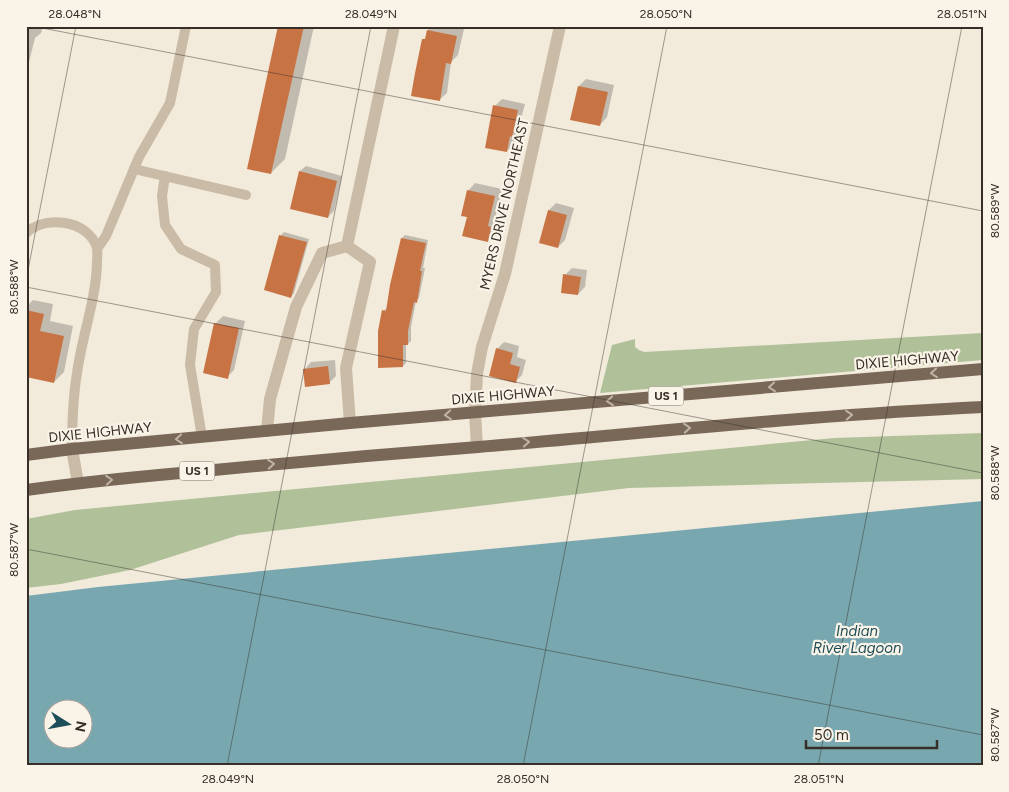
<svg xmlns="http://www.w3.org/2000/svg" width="1009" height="792" font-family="Figtree,sans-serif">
<rect width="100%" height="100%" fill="#f2eadb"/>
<!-- green -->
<g fill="#b0c19a">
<path d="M 983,333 L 983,360 L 600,393 L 612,345 L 635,339 L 635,347 L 639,350 L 644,352 Z"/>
<path d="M 983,433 L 983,479 L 629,488 L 239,535 L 130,570 L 61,584 L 26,588 L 26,519 L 75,510 L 834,438 Z"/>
</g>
<!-- water -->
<path fill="#79a7af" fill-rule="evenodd" d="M 983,501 L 983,766 L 26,766 L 26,596 L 98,587 ZM 52,710 L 82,710 L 82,740 L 52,740 Z"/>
<!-- shadow -->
<g fill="#0003">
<path d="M 26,26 L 43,26 L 41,33 L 35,38 L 29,62 L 26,65 Z"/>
<path d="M 279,26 L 314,26 L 285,159 L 271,173 Z"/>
<path d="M 432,26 L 449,26 L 464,29 L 458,55 L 451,62 L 447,93 L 439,100 L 424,40 L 427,36 L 428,30 Z"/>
<path d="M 586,79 L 614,85 L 607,117 L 600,125 L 579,86 Z"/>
<path d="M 502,99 L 525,104 L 514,144 L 507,151 L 495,106 Z"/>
<path d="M 306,166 L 342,176 L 334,211 L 328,217 L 300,171 Z"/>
<path d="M 475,183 L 502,189 L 495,219 L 497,220 L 494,233 L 487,241 L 468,216 L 468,191 Z"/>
<path d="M 556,203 L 574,208 L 565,240 L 558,247 L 541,242 L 549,210 Z"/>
<path d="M 284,232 L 309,239 L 294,293 L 291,297 L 280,236 Z"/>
<path d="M 405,235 L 428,240 L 423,268 L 425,268 L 419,298 L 416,301 L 411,327 L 411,341 L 408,344 L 406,344 L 406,363 L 403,366 L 383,311 L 387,308 L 402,238 Z"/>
<path d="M 572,268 L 587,270 L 585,287 L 578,294 L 565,275 Z"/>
<path d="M 33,300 L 53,304 L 50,321 L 73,326 L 64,372 L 54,382 L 26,376 L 26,307 Z"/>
<path d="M 223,316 L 245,321 L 234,370 L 227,377 L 205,372 L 216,323 Z"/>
<path d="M 504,342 L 519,346 L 517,357 L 526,360 L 522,375 L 515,382 L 497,349 Z"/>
<path d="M 335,360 L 336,376 L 329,383 L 304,370 L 311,362 Z"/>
</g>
<!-- building -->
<g fill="#c87343">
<path d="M 278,26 L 304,26 L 271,174 L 247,169 Z"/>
<path d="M 427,30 L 457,36 L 451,64 L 446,63 L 440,101 L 411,96 L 415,73 L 422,39 L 425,39 Z"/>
<path d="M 578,86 L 608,92 L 600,126 L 570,120 Z"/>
<path d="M 493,105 L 518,110 L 512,137 L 510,136 L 507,152 L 485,148 Z"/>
<path d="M 299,171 L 337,181 L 328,218 L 290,209 Z"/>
<path d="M 467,190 L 495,196 L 488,226 L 491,227 L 488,242 L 462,236 L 467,217 L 461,216 Z"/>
<path d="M 548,210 L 567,215 L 558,248 L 539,243 Z"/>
<path d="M 279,235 L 307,242 L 291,298 L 264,290 Z"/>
<path d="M 401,238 L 426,243 L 420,271 L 422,271 L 417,303 L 414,302 L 408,331 L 408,345 L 403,345 L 403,367 L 378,368 L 378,331 L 382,310 L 386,311 L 390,285 Z"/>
<path d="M 563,274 L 581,277 L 578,295 L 561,293 Z"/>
<path d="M 26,310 L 44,314 L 40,331 L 64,336 L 54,383 L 26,377 Z"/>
<path d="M 214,323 L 239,328 L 228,379 L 203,373 Z"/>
<path d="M 496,348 L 513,353 L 510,364 L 520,367 L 516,383 L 489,376 Z"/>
<path d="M 328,366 L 330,384 L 305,387 L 303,369 Z"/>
</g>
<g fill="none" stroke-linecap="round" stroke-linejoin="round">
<!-- service -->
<g stroke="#cabba6" stroke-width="10">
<path d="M 134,169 L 246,195"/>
<path d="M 165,176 L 162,196 L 165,225 L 181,249 L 215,265 L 216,292 L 194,329 L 190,365 L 202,437"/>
<path d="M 26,233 C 37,223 51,221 65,223 C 79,225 93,234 97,248 C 98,252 97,258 97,263 C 96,300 82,336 77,373 C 73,398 72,424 72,449"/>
<path d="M 97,249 L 106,236 L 139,157 L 170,103 L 186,26"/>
</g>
<!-- minor -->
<g stroke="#cabba6" stroke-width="12">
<path d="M 350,423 L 346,368 L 370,262 L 347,246 L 394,26"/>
<path d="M 267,431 L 270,399 L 296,307 L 322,253 L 347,246"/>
<path d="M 477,447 L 475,413 L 477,374 L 482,347 L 505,274 L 560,26"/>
<path d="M 72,449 L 78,483"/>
</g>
<!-- primary -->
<g stroke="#796758" stroke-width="12">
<path d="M 26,455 L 72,449 L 350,423 L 983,369"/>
<path d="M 26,490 C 85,482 144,476 204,471 C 295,462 386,454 478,447 C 646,433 814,415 983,407"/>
</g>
</g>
<!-- one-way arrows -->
<defs><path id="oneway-chevron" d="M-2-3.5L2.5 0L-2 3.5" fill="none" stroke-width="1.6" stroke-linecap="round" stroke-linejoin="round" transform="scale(1.25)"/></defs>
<g stroke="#c0b4a7">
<use href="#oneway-chevron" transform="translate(934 373) rotate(175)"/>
<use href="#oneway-chevron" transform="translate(772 387) rotate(175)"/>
<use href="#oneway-chevron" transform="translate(610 401) rotate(175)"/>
<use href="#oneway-chevron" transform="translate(448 415) rotate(175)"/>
<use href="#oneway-chevron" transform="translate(849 415) rotate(-4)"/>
<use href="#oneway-chevron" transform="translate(687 428) rotate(-5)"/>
<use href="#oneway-chevron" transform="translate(179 439) rotate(175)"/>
<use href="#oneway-chevron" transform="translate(526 442) rotate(-5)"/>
<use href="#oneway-chevron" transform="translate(271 464) rotate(-5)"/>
<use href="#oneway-chevron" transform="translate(109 480) rotate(-5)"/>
</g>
<!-- ticks -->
<path fill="none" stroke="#362e27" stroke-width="1" stroke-opacity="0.45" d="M 32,26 L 983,211M 26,280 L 76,26M 26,287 L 983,473M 26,549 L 983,735M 227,766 L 371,26M 523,766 L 667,26M 818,766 L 962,26"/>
<g text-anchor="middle" stroke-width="4.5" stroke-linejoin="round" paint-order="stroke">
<!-- shield labels -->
<g fill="#faf3e7" stroke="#716961" stroke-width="1">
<rect x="648.5" y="386.5" width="35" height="19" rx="4"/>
<rect x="179.5" y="461.5" width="35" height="19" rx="4"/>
</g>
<g font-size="12" font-weight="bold" fill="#362e27">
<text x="666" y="400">US 1</text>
<text x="197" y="475">US 1</text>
</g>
<!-- street labels -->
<g font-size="14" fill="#362e27" stroke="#faf3e7">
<text transform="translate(504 204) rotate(-77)" y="5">MYERS DRIVE NORTHEAST</text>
<text transform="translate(907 360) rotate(-5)" y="5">DIXIE HIGHWAY</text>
<text transform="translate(503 395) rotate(-5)" y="5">DIXIE HIGHWAY</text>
<text transform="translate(100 432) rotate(-6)" y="5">DIXIE HIGHWAY</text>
</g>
<!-- water labels -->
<g font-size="15" font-style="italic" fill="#1c4d58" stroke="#faf3e7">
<text x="857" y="636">Indian<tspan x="857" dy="17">River Lagoon</tspan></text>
</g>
</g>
<!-- border -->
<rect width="1009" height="792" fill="none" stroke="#faf3e7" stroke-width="55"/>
<!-- north arrow -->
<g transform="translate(68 724) rotate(101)"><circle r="24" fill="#faf3e7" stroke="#aca49a"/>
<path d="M0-4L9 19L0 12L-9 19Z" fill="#1c4d58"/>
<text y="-8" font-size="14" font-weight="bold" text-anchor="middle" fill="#362e27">N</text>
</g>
<!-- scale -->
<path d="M806 740v8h131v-8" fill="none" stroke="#362e27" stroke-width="2.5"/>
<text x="814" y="740" font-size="15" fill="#362e27" stroke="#faf3e7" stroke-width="4" paint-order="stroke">50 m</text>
<rect x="28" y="28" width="954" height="736" fill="none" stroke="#362e27" stroke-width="2"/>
<g font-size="12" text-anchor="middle" fill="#362e27">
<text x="75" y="18">28.048°N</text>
<text x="371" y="18">28.049°N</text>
<text x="666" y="18">28.050°N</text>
<text x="962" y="18">28.051°N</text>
<text transform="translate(995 211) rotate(-90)" y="4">80.589°W</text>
<text transform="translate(14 287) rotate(-90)" y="4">80.588°W</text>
<text transform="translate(995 473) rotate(-90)" y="4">80.588°W</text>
<text transform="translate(14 550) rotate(-90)" y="4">80.587°W</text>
<text transform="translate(995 735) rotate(-90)" y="4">80.587°W</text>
<text x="228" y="783">28.049°N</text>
<text x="523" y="783">28.050°N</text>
<text x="819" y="783">28.051°N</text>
</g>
</svg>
